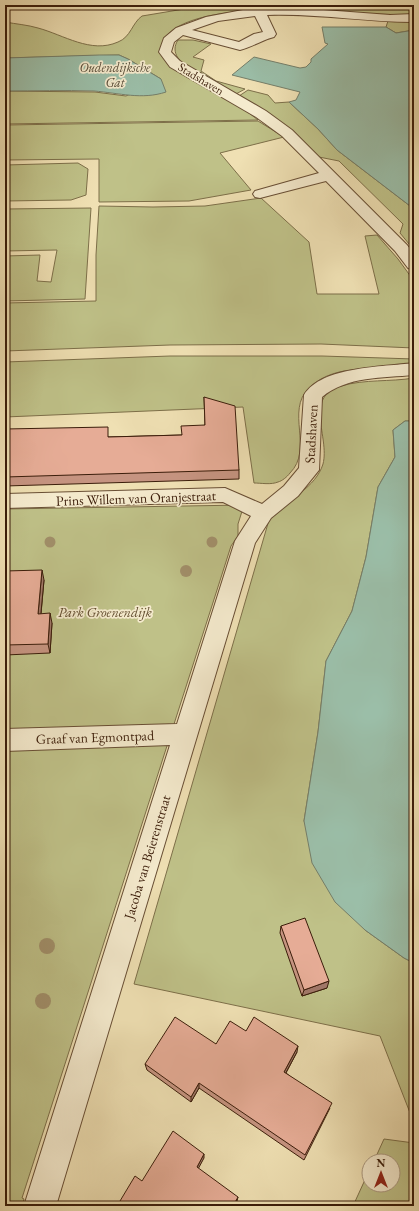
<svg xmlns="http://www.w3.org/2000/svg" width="419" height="1211" font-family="'EB Garamond',serif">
<rect width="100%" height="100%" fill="#efe0b3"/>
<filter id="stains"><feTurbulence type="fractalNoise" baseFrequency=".005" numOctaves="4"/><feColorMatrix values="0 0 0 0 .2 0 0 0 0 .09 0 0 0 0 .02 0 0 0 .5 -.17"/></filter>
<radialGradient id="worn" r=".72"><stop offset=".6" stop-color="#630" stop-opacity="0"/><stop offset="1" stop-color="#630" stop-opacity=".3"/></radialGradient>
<!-- green -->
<g fill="#bfc188" stroke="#7d6f49">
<path d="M 208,5 L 414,5 L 414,15 L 244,11 C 220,13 157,20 161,54 L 170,66 L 245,110 L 258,120 L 5,124 L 5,91 L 95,92 L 126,96 L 161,79 L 128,59 L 119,55 L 5,58 L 5,22 C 16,24 28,25 38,28 C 64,35 91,54 118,42 C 131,37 132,23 142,16 Z"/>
<path d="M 388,21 L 414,21 L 414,30 L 396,33 L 386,27 Z"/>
<path d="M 178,40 L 193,40 L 211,44 L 193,57 L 204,60 L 201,71 L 216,81 L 245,89 L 236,94 C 224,87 184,67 178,58 C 174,52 174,46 178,40 Z"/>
<path d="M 248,90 L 268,95 L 275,103 L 289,102 L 318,129 L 337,150 L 414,209 L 414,250 L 400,233 L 403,224 L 339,161 L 319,157 L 290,130 L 257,106 L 239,96 Z"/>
<path d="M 258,121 L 284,137 L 220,153 L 251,190 L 189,201 L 99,202 L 99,159 L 5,160 L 5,125 Z"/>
<path d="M 78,163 L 88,169 L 86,195 L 71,200 L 5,201 L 5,165 Z"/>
<path d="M 261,198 L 309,242 L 317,294 L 379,294 L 365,236 L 377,235 L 398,259 L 414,281 L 414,348 L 321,344 L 170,345 L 5,351 L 5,303 L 96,301 L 96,255 L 99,206 L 153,207 L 205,206 Z"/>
<path d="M 91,208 L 85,299 L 5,301 L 5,256 L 40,255 L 37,281 L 51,282 L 57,250 L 5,251 L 5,209 Z"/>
<path d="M 170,356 L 322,356 L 414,359 L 414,362 C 380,374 338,360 309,388 C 285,411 314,449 290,473 C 287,477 282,481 278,482 C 271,485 261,483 254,483 L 243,407 L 5,417 L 5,362 Z"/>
<path d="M 414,378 L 414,421 L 405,421 L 393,430 L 395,457 L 378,487 L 366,557 L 352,611 L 326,661 L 318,732 L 304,821 L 365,930 L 404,958 L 414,963 L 414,1123 L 380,1036 L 134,984 L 271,513 C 289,500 316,487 323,464 C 330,437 303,397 341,386 C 365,379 390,382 414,378 Z"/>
<path d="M 244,505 L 238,524 L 238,536 L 231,546 L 217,590 L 22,1198 L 24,1199 L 22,1206 L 5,1206 L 5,509 Z"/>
<path d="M 384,1139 L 414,1143 L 414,1206 L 353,1206 L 369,1171 L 369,1185 L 393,1185 L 393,1161 L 374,1161 Z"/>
</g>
<!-- water -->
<g fill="#9bbea8" stroke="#757e69">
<path d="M 322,27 L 386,27 L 396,33 L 414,30 L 414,209 L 337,150 L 318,129 L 289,102 L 296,100 L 300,92 L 232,75 L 254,57 L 300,68 L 306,67 L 311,62 L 311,59 L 328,44 L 325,43 Z"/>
<path d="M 99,55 L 119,55 L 128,59 L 161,79 L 166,92 C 142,100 119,93 94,91 C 64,90 35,91 5,91 L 5,58 Z"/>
<path d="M 405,421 L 414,421 L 414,963 L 404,958 L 365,930 L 335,902 L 312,863 L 304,821 L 318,732 L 326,661 L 352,611 L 366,557 L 378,487 L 395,457 L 393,430 Z"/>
</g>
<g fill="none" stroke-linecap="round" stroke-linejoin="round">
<!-- minor casing -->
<g stroke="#684e34" stroke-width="2">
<g id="minor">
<path d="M 259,7 L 297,8 L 390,15 L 414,14 L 414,22 C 365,22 316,13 267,15 L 276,34 L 274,37 C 262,40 252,47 240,50 L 183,35 L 174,42 L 171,52 L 180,61 L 266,111 L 292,130 L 407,245 L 414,254 L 414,270 L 408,268 L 395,251 L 326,181 L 260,198 L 255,197 L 253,194 L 255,191 L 319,173 L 282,136 L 256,117 L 170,67 L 159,52 L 164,38 L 176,28 L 206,17 ZM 255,16 L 263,32 L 254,34 L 239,42 L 192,30 L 218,21 Z"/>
<path d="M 414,363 L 414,375 C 383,378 347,376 322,397 L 319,470 L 298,496 L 271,518 L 255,543 L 56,1206 L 24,1206 L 170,745 L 5,751 L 5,729 L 177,724 L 235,541 L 251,516 L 223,502 L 5,508 L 5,494 L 225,488 L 262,504 L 284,486 L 299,468 L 304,395 C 322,366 383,367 414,363 Z"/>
</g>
</g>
<!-- minor -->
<use href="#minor" fill="#f5ebce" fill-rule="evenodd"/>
</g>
<!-- trees -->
<g fill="#a2906b">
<circle cx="50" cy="542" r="5.5"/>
<circle cx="212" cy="542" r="5.5"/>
<circle cx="186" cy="571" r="6"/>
<circle cx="47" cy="946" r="8"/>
<circle cx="43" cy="1001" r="8"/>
</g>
<!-- wall -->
<g fill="#c69481" stroke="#3b1d0a">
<path d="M 204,397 L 239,470 L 239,479 L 5,486 L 5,429 L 109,437 L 182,435 L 205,425 Z"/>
<path d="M 5,571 L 44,580 L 41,614 L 52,623 L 50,653 L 5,655 Z"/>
<path d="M 281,926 L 327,988 L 302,996 L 280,933 Z"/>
<path d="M 246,1031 L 297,1052 L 286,1073 L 330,1108 L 304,1160 L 199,1088 L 191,1102 L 147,1070 L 145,1064 L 216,1044 Z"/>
</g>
<!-- shaded-wall -->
<g fill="#a17869" stroke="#3b1d0a">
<path d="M 42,570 L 44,580 L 40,623 L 38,614 Z"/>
<path d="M 50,613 L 52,623 L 50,653 L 48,644 Z"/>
<path d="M 329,981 L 327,988 L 302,996 L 304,990 Z"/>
<path d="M 298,1046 L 297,1052 L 283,1078 L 284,1072 Z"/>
<path d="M 199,1083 L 199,1088 L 191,1102 L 191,1097 Z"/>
<path d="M 204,1154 L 204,1158 L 197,1171 L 197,1167 Z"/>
<path d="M 238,1197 L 237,1201 L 234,1206 L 233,1206 Z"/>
</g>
<!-- building -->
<g fill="#e6ac96" stroke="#3b1d0a">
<path d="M 204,397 L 235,406 L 239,470 L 5,477 L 5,429 L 108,427 L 108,437 L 182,435 L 181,426 L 205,425 Z"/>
<path d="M 42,570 L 38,614 L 50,613 L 48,644 L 5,645 L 5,571 Z"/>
<path d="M 305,918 L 329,981 L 304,990 L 281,926 Z"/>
<path d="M 175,1017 L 216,1044 L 230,1021 L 246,1031 L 254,1017 L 298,1046 L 284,1072 L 332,1103 L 305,1155 L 199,1083 L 191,1097 L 145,1064 Z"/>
<path d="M 173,1131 L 204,1154 L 197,1167 L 238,1197 L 233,1206 L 117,1206 L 135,1176 L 142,1181 Z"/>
</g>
<g text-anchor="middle" stroke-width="3.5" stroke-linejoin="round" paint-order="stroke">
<!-- far-street labels -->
<g font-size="12" fill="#3b1d0a" stroke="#f5ebce">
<text transform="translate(201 79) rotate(31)" y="4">Stadshaven</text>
</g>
<!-- far-water labels -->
<g font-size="13" font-style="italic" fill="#584d39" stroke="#f5ebce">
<text x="115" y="72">Oudendijksche<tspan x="115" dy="15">Gat</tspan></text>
</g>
<!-- street labels -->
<g font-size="14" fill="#3b1d0a" stroke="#f5ebce">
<text transform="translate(311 434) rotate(-87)" y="5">Stadshaven</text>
<text transform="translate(136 498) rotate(-2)" y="5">Prins Willem van Oranjestraat</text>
<text transform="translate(95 737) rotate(-2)" y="5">Graaf van Egmontpad</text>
<text transform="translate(147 857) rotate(-73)" y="5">Jacoba van Beierenstraat</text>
</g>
<!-- park labels -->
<g font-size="14" font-style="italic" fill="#634e30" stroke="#f5ebce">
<text x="105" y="617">Park Groenendijk</text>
</g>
</g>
<!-- margin -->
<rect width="419" height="1211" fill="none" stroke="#efe0b3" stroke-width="20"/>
<rect x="6" y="6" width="407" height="1199" fill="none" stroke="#3b1d0a" stroke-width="2"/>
<rect x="10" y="10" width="399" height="1191" fill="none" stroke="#3b1d0a"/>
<!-- north arrow -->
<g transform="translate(381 1173)"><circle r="19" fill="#f5ebce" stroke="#ab9980"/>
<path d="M0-3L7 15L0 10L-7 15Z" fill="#8f2418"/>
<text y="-6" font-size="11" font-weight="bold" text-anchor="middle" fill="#3b1d0a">N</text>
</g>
<rect width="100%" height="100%" filter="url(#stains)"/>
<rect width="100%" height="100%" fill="url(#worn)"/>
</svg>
